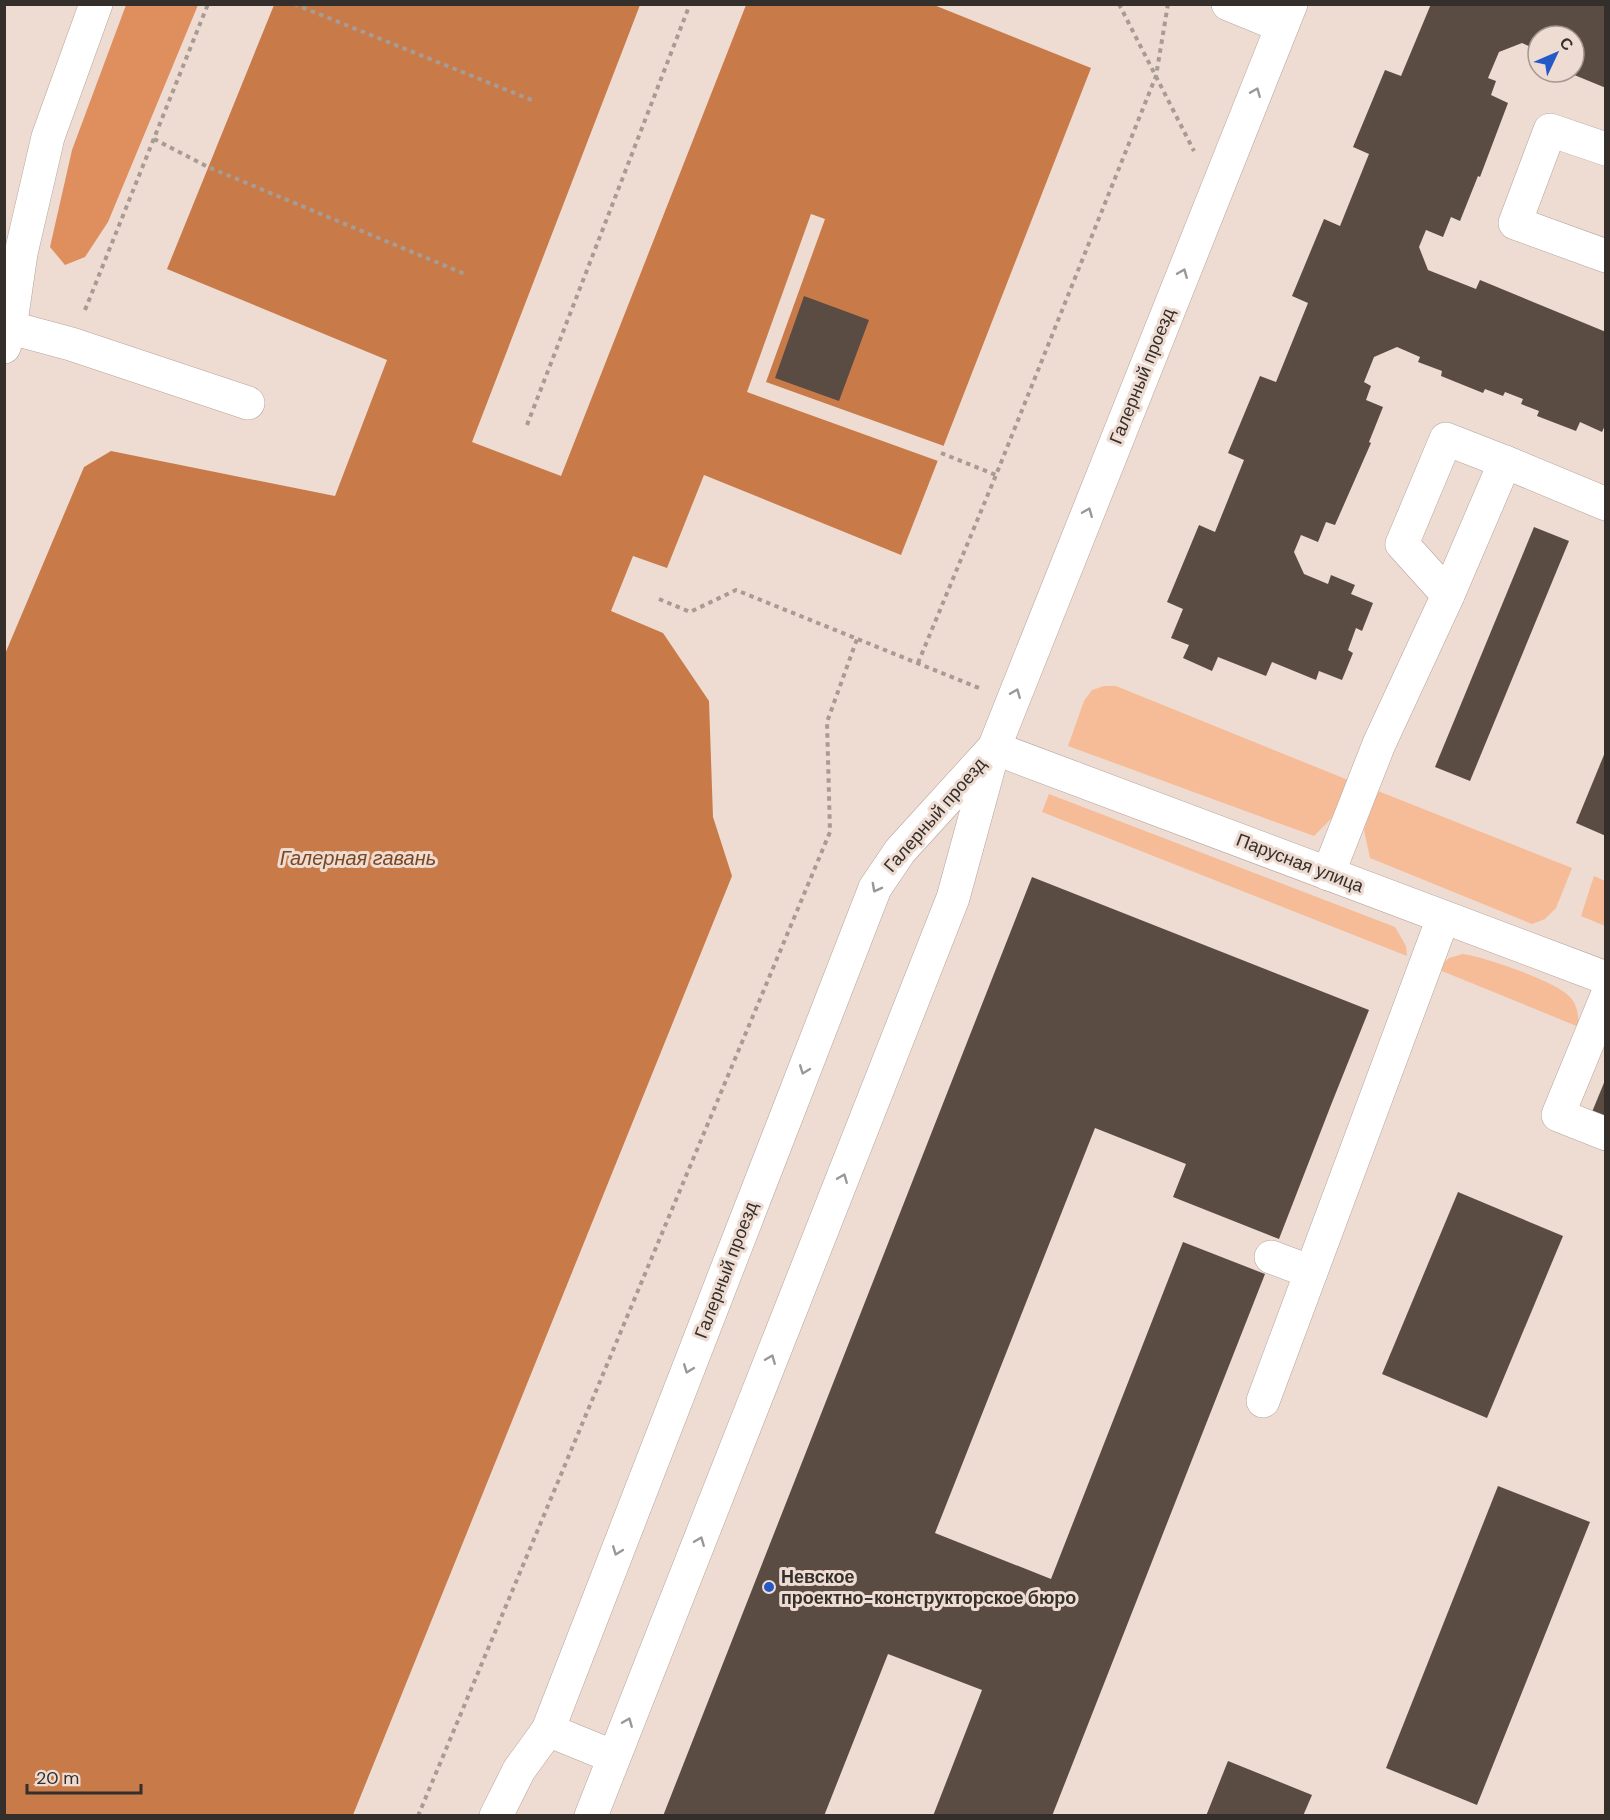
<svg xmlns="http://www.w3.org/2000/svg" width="1610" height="1820" font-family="'DM Sans',sans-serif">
<rect width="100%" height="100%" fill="#eedcd2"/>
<!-- green -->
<g fill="#f6bb97">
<path d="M 1104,686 L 1116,686 L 1348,780 L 1332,818 L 1314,836 L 1068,746 L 1084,701 L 1092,690 Z"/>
<path d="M 1378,791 L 1572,868 L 1556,908 L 1545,919 L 1532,924 L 1370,858 L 1364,830 Z"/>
<path d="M 1049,794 L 1395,927 L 1406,946 L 1407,956 L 1042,812 Z"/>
<path d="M 1594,876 L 1605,881 L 1605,926 L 1581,916 Z"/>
<path d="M 1463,954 C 1485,957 1554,981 1569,996 C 1578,1005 1578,1015 1579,1027 L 1437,969 L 1449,958 Z"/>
</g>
<!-- forest -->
<path fill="#de8f5d" d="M 126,5 L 198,5 L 108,222 L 85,257 L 65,265 L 50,247 L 72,150 Z"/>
<!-- water -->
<path fill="#c87b49" d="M 274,5 L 640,5 L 472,442 L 561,476 L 746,5 L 934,5 L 1091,68 L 901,555 L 704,475 L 667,568 L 633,556 L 611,611 L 663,633 L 709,701 L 713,817 L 732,876 L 353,1815 L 5,1816 L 5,654 L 84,467 L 111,451 L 335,496 L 387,360 L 167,269 Z"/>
<!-- pier -->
<path fill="#eedcd2" d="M 811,214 L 825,219 L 766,382 L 944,446 L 938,461 L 747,392 Z"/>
<!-- building -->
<g fill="#5a4c43">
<path d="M 1431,4 L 1606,4 L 1606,88 L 1567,72 L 1574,72 L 1574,36 L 1538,36 L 1538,50 L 1522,43 L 1499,52 L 1488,78 L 1496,81 L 1491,95 L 1508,103 L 1480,177 L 1478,176 L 1460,221 L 1451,217 L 1443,237 L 1426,230 L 1419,247 L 1428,270 L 1476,289 L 1480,280 L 1606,332 L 1606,423 L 1602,432 L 1580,422 L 1576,431 L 1537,416 L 1539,411 L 1521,404 L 1523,399 L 1505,392 L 1503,396 L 1485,389 L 1483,393 L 1441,376 L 1442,371 L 1418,362 L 1420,357 L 1397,347 L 1374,357 L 1364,382 L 1371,386 L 1366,400 L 1383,407 L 1369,442 L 1371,443 L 1335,525 L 1326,522 L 1318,542 L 1301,535 L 1294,552 L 1304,574 L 1328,584 L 1331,575 L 1355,585 L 1351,594 L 1373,603 L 1362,631 L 1356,628 L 1348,650 L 1353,653 L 1342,680 L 1319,671 L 1316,680 L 1272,662 L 1266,676 L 1218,657 L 1212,671 L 1183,658 L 1189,645 L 1171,638 L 1183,609 L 1167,602 L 1199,525 L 1215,532 L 1244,460 L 1228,453 L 1260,376 L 1276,382 L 1308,303 L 1292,296 L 1324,219 L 1340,226 L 1369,154 L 1353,147 L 1385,70 L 1401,76 Z"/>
<path d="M 804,296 L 869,320 L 839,401 L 775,378 Z"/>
<path d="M 1534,527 L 1569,541 L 1470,781 L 1435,767 Z"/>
<path d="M 1606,750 L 1606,836 L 1576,823 Z"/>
<path d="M 1032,877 L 1369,1010 L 1331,1105 L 1279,1239 L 1173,1197 L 1186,1164 L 1095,1128 L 935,1533 L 1051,1579 L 1183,1242 L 1265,1274 L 1052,1816 L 933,1816 L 982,1690 L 888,1654 L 824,1816 L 663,1816 Z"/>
<path d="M 1606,1078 L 1606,1117 L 1592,1112 Z"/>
<path d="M 1458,1192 L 1563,1236 L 1487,1418 L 1382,1374 Z"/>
<path d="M 1498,1486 L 1590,1522 L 1477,1805 L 1386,1768 Z"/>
<path d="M 1228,1761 L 1312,1795 L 1303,1816 L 1206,1816 Z"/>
</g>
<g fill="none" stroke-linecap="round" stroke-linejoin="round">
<!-- minor casing -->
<g stroke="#b5a49b" stroke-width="34">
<g id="minor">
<path d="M 1228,4 L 1282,26"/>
<path d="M 1606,149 L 1550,130 L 1515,223 L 1606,256"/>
<path d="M 4,326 L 71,344 L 248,403"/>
<path d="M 4,347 L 10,329 L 21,253 L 48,137 L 96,4"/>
<path d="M 1448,595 L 1402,544 L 1446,439 L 1505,462"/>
<path d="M 994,748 L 1606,978"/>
<path d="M 1328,874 L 1379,744 L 1448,595 L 1505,462 L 1606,504"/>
<path d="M 1606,998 L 1558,1115 L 1606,1134"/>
<path d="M 1271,1257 L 1311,1272"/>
<path d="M 1263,1401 L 1443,918"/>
<path d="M 548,1730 L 614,1757"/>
<path d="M 496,1816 L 519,1770 L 548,1730 L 875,888 L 900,851 L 991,751"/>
<path d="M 591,1816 L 953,898 L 994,748 L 1291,4"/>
</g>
</g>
<!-- path -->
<g stroke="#a89b93" stroke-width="4" stroke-dasharray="4.5 4.5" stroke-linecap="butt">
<path d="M 294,4 L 534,101"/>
<path d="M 1119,4 L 1194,151"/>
<path d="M 154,139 L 208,167 L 465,274"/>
<path d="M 85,310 L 208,4"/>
<path d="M 527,425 L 690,4"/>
<path d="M 941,453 L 996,475"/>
<path d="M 659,599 L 690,612 L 736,590 L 979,688"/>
<path d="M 918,663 L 996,475 L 1156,76 L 1168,4"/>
<path d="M 418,1816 L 830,832 L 827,722 L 857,639"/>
</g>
<!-- minor -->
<use href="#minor" stroke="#fff" stroke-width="33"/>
</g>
<!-- one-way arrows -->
<defs><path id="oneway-chevron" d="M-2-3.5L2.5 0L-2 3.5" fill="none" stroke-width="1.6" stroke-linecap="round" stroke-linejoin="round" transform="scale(1.5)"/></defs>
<g stroke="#9a9795">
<use href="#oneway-chevron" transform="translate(1256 92) rotate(-68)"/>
<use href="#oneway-chevron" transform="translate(1183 273) rotate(-68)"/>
<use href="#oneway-chevron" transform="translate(1088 512) rotate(-68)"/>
<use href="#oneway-chevron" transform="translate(1016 693) rotate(-68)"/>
<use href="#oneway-chevron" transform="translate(876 888) rotate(118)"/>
<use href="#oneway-chevron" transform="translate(804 1070) rotate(111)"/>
<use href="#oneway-chevron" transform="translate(843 1178) rotate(-68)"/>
<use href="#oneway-chevron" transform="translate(771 1359) rotate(-68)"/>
<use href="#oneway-chevron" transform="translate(688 1369) rotate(111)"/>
<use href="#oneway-chevron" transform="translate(700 1541) rotate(-68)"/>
<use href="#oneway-chevron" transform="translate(617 1551) rotate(111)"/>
<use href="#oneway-chevron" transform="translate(628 1722) rotate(-68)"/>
</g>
<!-- markers -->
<circle fill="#2559c7" stroke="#eedcd2" stroke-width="2" cx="769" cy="1587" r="6"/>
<g text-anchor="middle" stroke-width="6" stroke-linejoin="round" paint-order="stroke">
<!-- street labels -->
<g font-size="18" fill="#352f2b" stroke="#eedcd2">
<text transform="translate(1142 376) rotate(-68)" y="6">Галерный проезд</text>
<text transform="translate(935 815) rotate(-49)" y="6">Галерный проезд</text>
<text transform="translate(1300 863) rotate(21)" y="6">Парусная улица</text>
<text transform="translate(726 1270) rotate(-69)" y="6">Галерный проезд</text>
</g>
<!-- poi labels -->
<g font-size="18" font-weight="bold" fill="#352f2b" stroke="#eedcd2" text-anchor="start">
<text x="781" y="1583">Невское<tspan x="781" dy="21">проектно-конструкторское бюро</tspan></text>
</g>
<!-- water labels -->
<g font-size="20" font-style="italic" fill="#7b4622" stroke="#eedcd2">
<text x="358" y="865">Галерная гавань</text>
</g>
</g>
<!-- border -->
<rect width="1610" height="1820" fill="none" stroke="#352f2b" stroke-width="12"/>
<!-- north arrow -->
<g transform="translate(1556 54) rotate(46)"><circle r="28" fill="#eedcd2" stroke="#a4978f" stroke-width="1.5"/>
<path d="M0-4.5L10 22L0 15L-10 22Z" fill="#2559c7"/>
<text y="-9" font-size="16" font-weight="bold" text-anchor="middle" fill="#352f2b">С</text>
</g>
<!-- scale -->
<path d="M27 1784v9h114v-9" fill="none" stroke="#352f2b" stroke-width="3"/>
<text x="36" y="1784" font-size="18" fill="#352f2b" stroke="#eedcd2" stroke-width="4.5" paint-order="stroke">20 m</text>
</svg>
